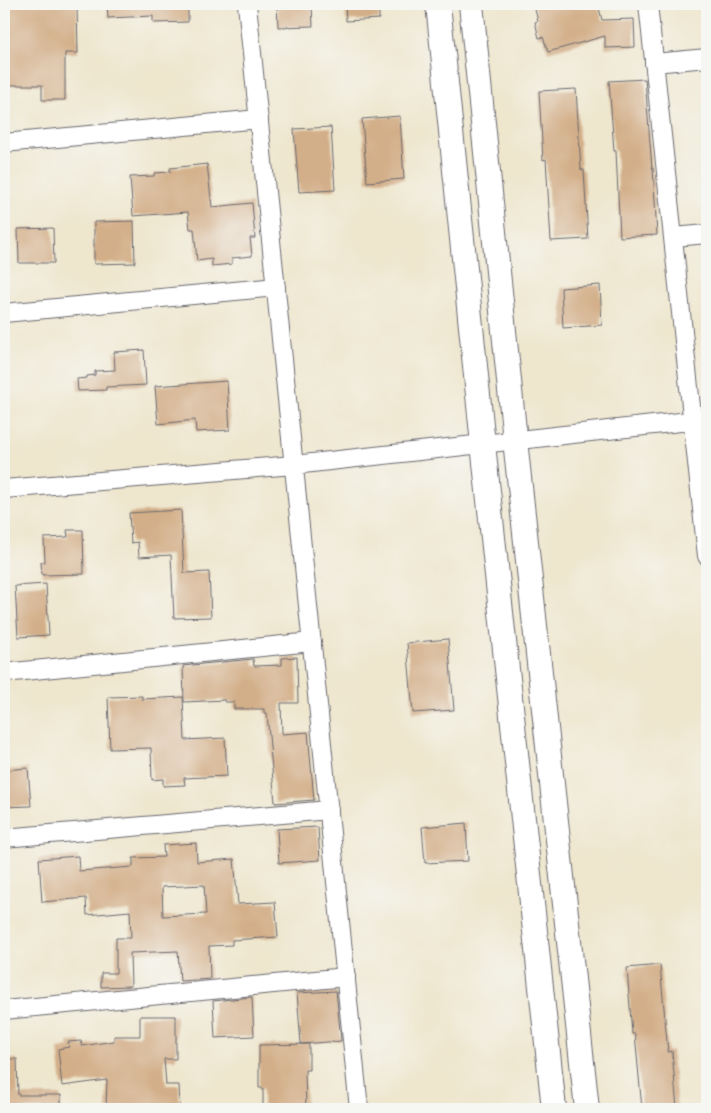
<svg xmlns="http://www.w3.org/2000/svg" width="711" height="1113" font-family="Mynerve,sans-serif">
<rect width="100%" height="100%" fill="#f6f6f2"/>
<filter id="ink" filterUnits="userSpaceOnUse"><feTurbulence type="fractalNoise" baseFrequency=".02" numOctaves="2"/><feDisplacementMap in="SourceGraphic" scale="10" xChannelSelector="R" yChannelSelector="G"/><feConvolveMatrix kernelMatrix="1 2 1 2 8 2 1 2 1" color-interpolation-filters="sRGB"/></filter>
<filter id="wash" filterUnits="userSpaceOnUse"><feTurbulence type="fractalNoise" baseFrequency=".0096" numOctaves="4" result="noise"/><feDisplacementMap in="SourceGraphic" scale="20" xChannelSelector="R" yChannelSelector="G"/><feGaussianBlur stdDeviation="1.12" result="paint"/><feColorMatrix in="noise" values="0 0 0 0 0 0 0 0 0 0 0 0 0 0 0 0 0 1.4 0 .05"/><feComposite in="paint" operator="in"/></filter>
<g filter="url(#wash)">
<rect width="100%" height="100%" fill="#eee6cd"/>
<g id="blocks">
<!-- building -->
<g fill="#d3af89" fill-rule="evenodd">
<path d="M 4,4 L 77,4 L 78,53 L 65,53 L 65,100 L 42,100 L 42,85 L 4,85 Z"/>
<path d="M 107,4 L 188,4 L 188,22 L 153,23 L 153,16 L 108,18 Z"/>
<path d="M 277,4 L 312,4 L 313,26 L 278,27 Z"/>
<path d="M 345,4 L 379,4 L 379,19 L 346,21 Z"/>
<path d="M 542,4 L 598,4 L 602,20 L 634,19 L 635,47 L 605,48 L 605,36 L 548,52 L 543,37 L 539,38 L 535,22 L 538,21 L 534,6 Z"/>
<path d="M 645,79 L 652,168 L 653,168 L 657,235 L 620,237 L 616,151 L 614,151 L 609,81 Z"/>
<path d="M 576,89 L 581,170 L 584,170 L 588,239 L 551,241 L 546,159 L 543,160 L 539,91 Z"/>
<path d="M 400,116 L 404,179 L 367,182 L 362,119 Z"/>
<path d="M 331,127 L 335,190 L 299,192 L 294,129 Z"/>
<path d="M 207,164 L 212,207 L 252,203 L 255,238 L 250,238 L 252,256 L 232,258 L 232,264 L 212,266 L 212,259 L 197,261 L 194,229 L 190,229 L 188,212 L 133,216 L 130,177 L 154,176 L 154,173 L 170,172 L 170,168 Z"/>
<path d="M 134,221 L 135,263 L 94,264 L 94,222 Z"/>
<path d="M 53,228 L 54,263 L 19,263 L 18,229 Z"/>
<path d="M 600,285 L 602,325 L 563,328 L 561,288 Z"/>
<path d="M 144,350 L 146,385 L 106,387 L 106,390 L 78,391 L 77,379 L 87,378 L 87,376 L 95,375 L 95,371 L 115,370 L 114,352 Z"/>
<path d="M 227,381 L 230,430 L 196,432 L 195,420 L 158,424 L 155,386 Z"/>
<path d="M 181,510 L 184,573 L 209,572 L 211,617 L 174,618 L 171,555 L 139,557 L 138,542 L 131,543 L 129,513 Z"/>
<path d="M 67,530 L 83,530 L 84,574 L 42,575 L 41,562 L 45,562 L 44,538 L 68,537 Z"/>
<path d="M 46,584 L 49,635 L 18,637 L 15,586 Z"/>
<path d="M 448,639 L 454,710 L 413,713 L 407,643 Z"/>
<path d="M 297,657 L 298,703 L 281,703 L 282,734 L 308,732 L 314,800 L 275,803 L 267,713 L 264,713 L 264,709 L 234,709 L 234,702 L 225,702 L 225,700 L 184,702 L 183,666 L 253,659 L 254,666 L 282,665 L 282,658 Z"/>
<path d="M 142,696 L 142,699 L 183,697 L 185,740 L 225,738 L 227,776 L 184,778 L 185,785 L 163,786 L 163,779 L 152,780 L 151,748 L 110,749 L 108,697 Z"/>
<path d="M 28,768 L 31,806 L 4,807 L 4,770 Z"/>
<path d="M 466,823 L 468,861 L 425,863 L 422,827 Z"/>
<path d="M 318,827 L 320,860 L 279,863 L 277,829 Z"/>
<path d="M 196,843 L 197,862 L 234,859 L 238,904 L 275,902 L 278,937 L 232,940 L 232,945 L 209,946 L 210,979 L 180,981 L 178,951 L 130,953 L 131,986 L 101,987 L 101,973 L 116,973 L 116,938 L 131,938 L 130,911 L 87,915 L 86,898 L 42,902 L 39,859 L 78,856 L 79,871 L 133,867 L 133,858 L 164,857 L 163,845 ZM 204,885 L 206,914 L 163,916 L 162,887 Z"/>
<path d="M 660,965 L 668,1052 L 672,1051 L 677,1109 L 642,1109 L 635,1034 L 632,1034 L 627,968 Z"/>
<path d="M 336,991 L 341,1041 L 301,1044 L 297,993 Z"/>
<path d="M 252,997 L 254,1036 L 215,1038 L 213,1001 Z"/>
<path d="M 140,1016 L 176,1016 L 176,1059 L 164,1059 L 166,1085 L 179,1085 L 180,1109 L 106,1109 L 107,1080 L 62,1086 L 58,1049 L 69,1047 L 68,1042 L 81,1041 L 82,1046 L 114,1041 L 114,1036 L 140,1036 Z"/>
<path d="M 309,1044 L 309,1070 L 305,1070 L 306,1109 L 263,1109 L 263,1088 L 259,1088 L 259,1045 Z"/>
<path d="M 4,1059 L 17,1059 L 18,1095 L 61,1095 L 61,1109 L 4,1109 Z"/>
</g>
</g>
</g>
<g filter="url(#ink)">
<use href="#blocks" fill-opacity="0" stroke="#69676e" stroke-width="1"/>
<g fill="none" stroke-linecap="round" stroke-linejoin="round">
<!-- street casing -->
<g stroke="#69676e" stroke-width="20">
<g id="street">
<path d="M 247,4 L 359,1109"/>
<path d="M 648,4 L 707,556"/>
<path d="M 654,63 L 707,58"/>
<path d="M 4,143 L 259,119"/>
<path d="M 674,237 L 707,234"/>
<path d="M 4,313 L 276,287"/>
<path d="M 4,489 L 294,465 L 707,419"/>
<path d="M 4,673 L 312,642"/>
<path d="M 4,838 L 329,810"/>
<path d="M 4,1010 L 346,977"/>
</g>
</g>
<!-- secondary casing -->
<g stroke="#69676e" stroke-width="26">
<g id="secondary">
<path d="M 438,4 L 483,444 L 554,1109"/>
<path d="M 471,4 L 515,440 L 587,1109"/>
</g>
</g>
<!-- street -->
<use href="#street" stroke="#fff" stroke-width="18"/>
<!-- secondary -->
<use href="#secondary" stroke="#fff" stroke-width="24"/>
</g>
</g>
<!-- margin -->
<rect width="711" height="1113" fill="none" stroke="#f6f6f2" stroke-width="20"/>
</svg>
